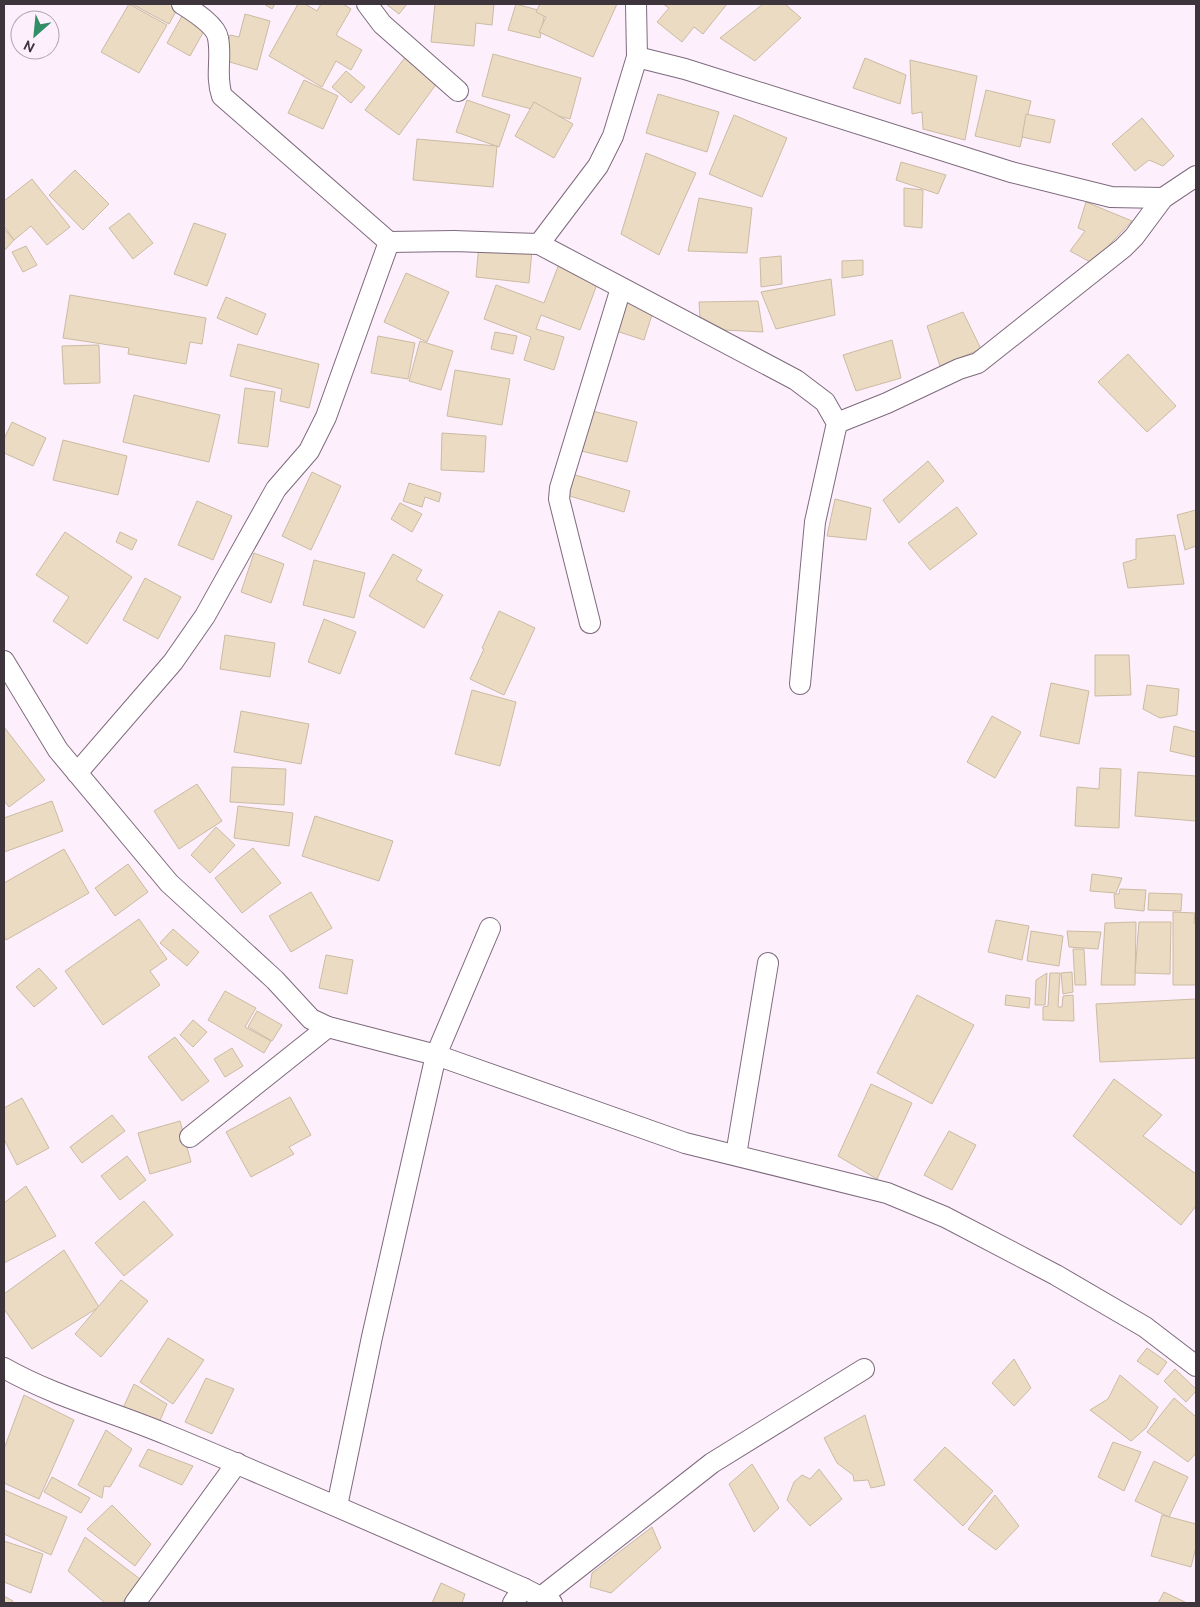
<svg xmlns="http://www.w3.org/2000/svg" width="1200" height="1607" font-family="Ubuntu,sans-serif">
<rect width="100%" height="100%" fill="#fdeffc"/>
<!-- building -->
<g fill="#ecdbc3" stroke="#cbbba3">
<path d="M 129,4 L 167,25 L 139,73 L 101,52 Z"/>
<path d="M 132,4 L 180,4 L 169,24 Z"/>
<path d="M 264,4 L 275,4 L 272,9 Z"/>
<path d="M 298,4 L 305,4 L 317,11 L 321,4 L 343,4 L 351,9 L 336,35 L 362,50 L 351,70 L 336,61 L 322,87 L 269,56 Z"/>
<path d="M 386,4 L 407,4 L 399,14 Z"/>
<path d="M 435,4 L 494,4 L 492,25 L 476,23 L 474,46 L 431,42 Z"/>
<path d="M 516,4 L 545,12 L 540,38 L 508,30 Z"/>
<path d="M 540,4 L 617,4 L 593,57 L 539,32 L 546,17 L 536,12 Z"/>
<path d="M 663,4 L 727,4 L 703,34 L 694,27 L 682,42 L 657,22 L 669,8 Z"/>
<path d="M 763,4 L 785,4 L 801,18 L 755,61 L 720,38 Z"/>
<path d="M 186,9 L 209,22 L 190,56 L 167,43 Z"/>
<path d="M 245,14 L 270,21 L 257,70 L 223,60 L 230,35 L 239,37 Z"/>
<path d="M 493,54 L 581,78 L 570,119 L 482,96 Z"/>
<path d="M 407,55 L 440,79 L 399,135 L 365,110 Z"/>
<path d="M 865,58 L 906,75 L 900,104 L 853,88 Z"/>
<path d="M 910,60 L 977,76 L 965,140 L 923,129 L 922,112 L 912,114 Z"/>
<path d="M 346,71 L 365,87 L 351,103 L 332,87 Z"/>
<path d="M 304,80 L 338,96 L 323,129 L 288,113 Z"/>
<path d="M 986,90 L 1031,101 L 1020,147 L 975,136 Z"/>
<path d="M 658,94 L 719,112 L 707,152 L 646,133 Z"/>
<path d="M 467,100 L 510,115 L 499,147 L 456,132 Z"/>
<path d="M 534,102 L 573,124 L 554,158 L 515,136 Z"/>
<path d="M 1026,114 L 1055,120 L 1050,143 L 1022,137 Z"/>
<path d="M 734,115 L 787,138 L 762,197 L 709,174 Z"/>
<path d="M 1142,118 L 1174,156 L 1163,166 L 1149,160 L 1135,171 L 1112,144 Z"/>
<path d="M 417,139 L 497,146 L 493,187 L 413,180 Z"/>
<path d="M 646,153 L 696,173 L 659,255 L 621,234 Z"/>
<path d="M 901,162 L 946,175 L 938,194 L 896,180 Z"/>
<path d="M 75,170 L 109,204 L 83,230 L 49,195 Z"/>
<path d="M 32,179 L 70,227 L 47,245 L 31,226 L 14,240 L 4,226 L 4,201 Z"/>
<path d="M 904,188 L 923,190 L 922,228 L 904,226 Z"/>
<path d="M 699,198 L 752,208 L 747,253 L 688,251 Z"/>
<path d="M 1086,202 L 1132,221 L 1092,263 L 1070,251 L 1085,231 L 1078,228 Z"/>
<path d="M 129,213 L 153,243 L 133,259 L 109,228 Z"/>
<path d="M 194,223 L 226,234 L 207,286 L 174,274 Z"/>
<path d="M 4,229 L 14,240 L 4,251 Z"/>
<path d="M 479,244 L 532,250 L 529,283 L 476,277 Z"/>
<path d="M 26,246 L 37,265 L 23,272 L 12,252 Z"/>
<path d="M 781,256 L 782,284 L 761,287 L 760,258 Z"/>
<path d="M 863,260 L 863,275 L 842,278 L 842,261 Z"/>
<path d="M 559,264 L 599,279 L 580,330 L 541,315 L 536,329 L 564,337 L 554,370 L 524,360 L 531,337 L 484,319 L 496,285 L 544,303 Z"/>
<path d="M 406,273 L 449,292 L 427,342 L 384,322 Z"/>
<path d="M 831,279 L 835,315 L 776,329 L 761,292 Z"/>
<path d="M 622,291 L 656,302 L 644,340 L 610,329 Z"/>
<path d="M 70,295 L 206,318 L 202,344 L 190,342 L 186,364 L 128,354 L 129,348 L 63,338 Z"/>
<path d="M 226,297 L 266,314 L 257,335 L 217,318 Z"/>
<path d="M 758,301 L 763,332 L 725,330 L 700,317 L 699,302 Z"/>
<path d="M 963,312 L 981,349 L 940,366 L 927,326 Z"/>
<path d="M 495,332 L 517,336 L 513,354 L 491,349 Z"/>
<path d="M 378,336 L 415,343 L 408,379 L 371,373 Z"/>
<path d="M 892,340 L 901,378 L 856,391 L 843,355 Z"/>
<path d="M 420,341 L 453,351 L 441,390 L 409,381 Z"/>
<path d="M 238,344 L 319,364 L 309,408 L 280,401 L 282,389 L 230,376 Z"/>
<path d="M 99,345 L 100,383 L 64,384 L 62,346 Z"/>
<path d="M 1128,354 L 1176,406 L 1147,432 L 1098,382 Z"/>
<path d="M 455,370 L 510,379 L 502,425 L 447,416 Z"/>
<path d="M 245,388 L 275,392 L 268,447 L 238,443 Z"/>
<path d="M 134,395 L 220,415 L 209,462 L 123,442 Z"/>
<path d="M 584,409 L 637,422 L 627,462 L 573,449 Z"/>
<path d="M 12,422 L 46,438 L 33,466 L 4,453 L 4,439 Z"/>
<path d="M 442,433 L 486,436 L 484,472 L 441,470 Z"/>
<path d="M 63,440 L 127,456 L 118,495 L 53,480 Z"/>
<path d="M 928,461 L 944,481 L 899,523 L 883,500 Z"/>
<path d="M 312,472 L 341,486 L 311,550 L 282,536 Z"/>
<path d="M 572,474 L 630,491 L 624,512 L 566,495 Z"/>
<path d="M 409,483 L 441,493 L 439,502 L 425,497 L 422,507 L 403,501 Z"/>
<path d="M 835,499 L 871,508 L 866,540 L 827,536 Z"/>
<path d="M 197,501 L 232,516 L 213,560 L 178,545 Z"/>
<path d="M 400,503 L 422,514 L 412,532 L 391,519 Z"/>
<path d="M 957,507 L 977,534 L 930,570 L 908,543 Z"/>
<path d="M 1196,510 L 1196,546 L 1185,550 L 1177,515 Z"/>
<path d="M 65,532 L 132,577 L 87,644 L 53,621 L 69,597 L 36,575 Z"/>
<path d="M 120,532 L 137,540 L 132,550 L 116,542 Z"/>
<path d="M 1175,535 L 1184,584 L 1128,588 L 1123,563 L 1136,559 L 1136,539 Z"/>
<path d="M 254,553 L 284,564 L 271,603 L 241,592 Z"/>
<path d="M 393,554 L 422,570 L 416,580 L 443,595 L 424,628 L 369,596 Z"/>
<path d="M 314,560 L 365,573 L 354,618 L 303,605 Z"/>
<path d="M 145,578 L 181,597 L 158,639 L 123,620 Z"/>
<path d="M 499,611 L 535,628 L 504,695 L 470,679 L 484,649 L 482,648 Z"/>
<path d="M 324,619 L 356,632 L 340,674 L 308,662 Z"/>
<path d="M 225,635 L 275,643 L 270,677 L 220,669 Z"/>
<path d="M 1095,655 L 1129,655 L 1131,695 L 1095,696 Z"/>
<path d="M 1051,683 L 1089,691 L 1079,744 L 1040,736 Z"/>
<path d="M 1147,685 L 1179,689 L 1177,715 L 1160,718 L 1143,709 Z"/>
<path d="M 472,690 L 516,702 L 500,766 L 455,754 Z"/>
<path d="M 241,711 L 309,724 L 301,764 L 234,752 Z"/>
<path d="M 992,716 L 1021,732 L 995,778 L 967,762 Z"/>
<path d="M 1174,726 L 1196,732 L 1196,757 L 1170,751 Z"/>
<path d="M 4,727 L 45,780 L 9,807 L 4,801 Z"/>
<path d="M 232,767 L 286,769 L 284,805 L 230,802 Z"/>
<path d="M 1100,768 L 1121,769 L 1119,828 L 1075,826 L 1077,787 L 1099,789 Z"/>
<path d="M 1138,772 L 1196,776 L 1196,821 L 1135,816 Z"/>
<path d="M 197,784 L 222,821 L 179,849 L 154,811 Z"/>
<path d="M 52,801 L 63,831 L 4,852 L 4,818 Z"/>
<path d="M 238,806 L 293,813 L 289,846 L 234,838 Z"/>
<path d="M 315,816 L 393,841 L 379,881 L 302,856 Z"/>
<path d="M 216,827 L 235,845 L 210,873 L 191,855 Z"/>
<path d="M 253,848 L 281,883 L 242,913 L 215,878 Z"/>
<path d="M 64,849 L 89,893 L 6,940 L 4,936 L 4,883 Z"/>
<path d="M 128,864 L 148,892 L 115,916 L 95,888 Z"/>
<path d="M 1092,874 L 1122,878 L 1116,893 L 1090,891 Z"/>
<path d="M 1120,889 L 1146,890 L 1144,911 L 1115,908 L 1114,894 L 1119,894 Z"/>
<path d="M 311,892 L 332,928 L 291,952 L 269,916 Z"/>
<path d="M 1149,893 L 1182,894 L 1181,911 L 1148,910 Z"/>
<path d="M 1173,912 L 1195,913 L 1194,923 L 1196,924 L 1196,985 L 1173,985 Z"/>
<path d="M 139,919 L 167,959 L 150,971 L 160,985 L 103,1025 L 65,971 Z"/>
<path d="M 996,920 L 1029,926 L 1022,960 L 988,952 Z"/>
<path d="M 1136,922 L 1135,985 L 1101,985 L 1105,923 Z"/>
<path d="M 1139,922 L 1171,922 L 1170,974 L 1135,973 Z"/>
<path d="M 173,929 L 199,952 L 187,966 L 160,943 Z"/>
<path d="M 1031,931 L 1063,936 L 1059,966 L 1027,961 Z"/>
<path d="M 1067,931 L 1101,932 L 1098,949 L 1069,947 Z"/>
<path d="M 1073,949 L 1084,949 L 1086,985 L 1075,985 Z"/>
<path d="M 326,955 L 353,960 L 347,994 L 319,988 Z"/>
<path d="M 39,968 L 57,988 L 34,1007 L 16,987 Z"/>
<path d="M 1072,972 L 1073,992 L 1063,994 L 1061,973 Z"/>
<path d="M 1047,973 L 1045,1005 L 1035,1005 L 1036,980 Z"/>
<path d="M 1050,973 L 1060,973 L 1058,1007 L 1062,1007 L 1063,996 L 1073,995 L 1074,1021 L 1043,1020 L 1043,1007 L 1048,1006 Z"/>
<path d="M 225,991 L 256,1008 L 245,1027 L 271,1041 L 264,1053 L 208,1020 Z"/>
<path d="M 917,995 L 974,1025 L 932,1104 L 877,1073 Z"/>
<path d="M 1006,995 L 1030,998 L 1029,1008 L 1005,1005 Z"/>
<path d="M 1196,999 L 1196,1058 L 1100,1062 L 1096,1004 Z"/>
<path d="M 257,1011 L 282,1025 L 272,1041 L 248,1027 Z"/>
<path d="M 193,1020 L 207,1032 L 193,1047 L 180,1035 Z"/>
<path d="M 175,1037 L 209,1081 L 182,1101 L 148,1057 Z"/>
<path d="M 232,1048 L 243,1066 L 225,1077 L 214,1059 Z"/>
<path d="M 1114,1079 L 1162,1115 L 1143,1136 L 1196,1174 L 1196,1206 L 1181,1225 L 1073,1136 Z"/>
<path d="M 871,1084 L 912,1103 L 877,1179 L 838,1156 Z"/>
<path d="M 290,1097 L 311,1135 L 289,1147 L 294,1154 L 251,1177 L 226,1132 Z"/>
<path d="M 22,1098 L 49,1148 L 17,1165 L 4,1139 L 4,1108 Z"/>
<path d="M 112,1115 L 125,1131 L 82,1163 L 70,1147 Z"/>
<path d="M 180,1121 L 191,1162 L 150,1174 L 138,1133 Z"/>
<path d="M 949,1131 L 976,1145 L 952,1190 L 924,1175 Z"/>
<path d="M 127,1156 L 146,1180 L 120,1200 L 101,1176 Z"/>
<path d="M 26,1186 L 56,1236 L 4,1263 L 4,1203 Z"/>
<path d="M 144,1201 L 173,1235 L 124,1276 L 95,1243 Z"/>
<path d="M 64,1250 L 99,1307 L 32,1349 L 4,1309 L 4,1294 Z"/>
<path d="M 121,1280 L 148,1301 L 101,1357 L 75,1334 Z"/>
<path d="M 168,1338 L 204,1360 L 173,1404 L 140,1382 Z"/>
<path d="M 1147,1348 L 1167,1362 L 1158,1375 L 1137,1361 Z"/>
<path d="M 1014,1359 L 1031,1388 L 1014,1406 L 992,1383 Z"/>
<path d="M 1175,1369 L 1196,1389 L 1196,1391 L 1186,1402 L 1164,1381 Z"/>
<path d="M 1120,1375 L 1158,1407 L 1146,1428 L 1131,1441 L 1090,1410 L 1108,1399 Z"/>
<path d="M 206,1378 L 234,1389 L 212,1434 L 185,1422 Z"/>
<path d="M 134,1384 L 167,1404 L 158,1425 L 123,1408 Z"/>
<path d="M 24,1395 L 74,1420 L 39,1499 L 4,1483 L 4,1449 Z"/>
<path d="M 1174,1398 L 1196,1417 L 1196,1453 L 1188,1462 L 1147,1432 Z"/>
<path d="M 865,1415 L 885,1485 L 871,1488 L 868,1480 L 854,1481 L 853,1475 L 837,1463 L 824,1438 Z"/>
<path d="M 106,1430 L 132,1449 L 110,1487 L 104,1486 L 102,1498 L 78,1485 Z"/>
<path d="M 1113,1442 L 1141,1452 L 1124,1491 L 1098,1477 Z"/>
<path d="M 945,1447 L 993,1491 L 963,1526 L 914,1480 Z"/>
<path d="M 148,1449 L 193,1466 L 182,1485 L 139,1466 Z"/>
<path d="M 1154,1461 L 1188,1477 L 1169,1517 L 1135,1501 Z"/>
<path d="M 752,1464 L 779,1508 L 754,1532 L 729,1484 Z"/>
<path d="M 819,1469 L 842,1499 L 810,1526 L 787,1500 L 794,1482 L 802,1475 L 810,1479 Z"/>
<path d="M 52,1477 L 90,1498 L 81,1513 L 44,1492 Z"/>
<path d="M 4,1490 L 67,1517 L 51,1555 L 4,1534 Z"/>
<path d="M 995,1495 L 1019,1526 L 996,1550 L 968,1529 Z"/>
<path d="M 112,1505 L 151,1544 L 135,1566 L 87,1529 Z"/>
<path d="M 1162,1515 L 1196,1524 L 1196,1547 L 1191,1567 L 1151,1556 Z"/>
<path d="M 652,1527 L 661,1548 L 611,1593 L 590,1587 L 592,1573 Z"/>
<path d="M 85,1537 L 140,1579 L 122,1603 L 105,1603 L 68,1571 Z"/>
<path d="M 4,1541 L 43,1554 L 31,1593 L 4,1582 Z"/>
<path d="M 441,1583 L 465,1594 L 462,1603 L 432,1603 Z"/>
<path d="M 1164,1592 L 1187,1603 L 1158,1603 Z"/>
<path d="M 4,1596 L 13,1601 L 12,1603 L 4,1603 Z"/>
</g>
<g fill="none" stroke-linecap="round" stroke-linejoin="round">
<!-- minor casing -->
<g stroke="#7e6a7d" stroke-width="22">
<g id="minor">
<path d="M 182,4 C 193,11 216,25 218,38 C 222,58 215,76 222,96 L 389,242 L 454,241 L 539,244 L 796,380 L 825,402 L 837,423 L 815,522 L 800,684"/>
<path d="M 367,4 L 382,24 L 458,91"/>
<path d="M 637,57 L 685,69 L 1011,172 L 1111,197 L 1163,198"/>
<path d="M 539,244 L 598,166 L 613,136 L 637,57 L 636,4"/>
<path d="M 837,423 L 887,403 L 959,369 L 978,363 L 1123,248 L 1134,237 L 1163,198 L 1196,176"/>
<path d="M 590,623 L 559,499 L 560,488 L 621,288"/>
<path d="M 4,661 L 58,750 L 169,883 L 275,980 L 311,1019 L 328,1027 L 436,1055 L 685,1143 L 887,1193 L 945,1217 L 1056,1275 L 1145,1327 L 1196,1366"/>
<path d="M 77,773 L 173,662 L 205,616 L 276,489 L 309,451 L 326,417 L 389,242"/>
<path d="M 190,1137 L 328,1027"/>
<path d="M 736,1155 L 768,963"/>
<path d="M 4,1368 C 55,1397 114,1412 168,1435 C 287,1484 405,1536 523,1588 L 552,1603"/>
<path d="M 337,1506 L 372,1337 L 436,1055 L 490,928"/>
<path d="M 541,1597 L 712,1463 L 864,1369"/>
<path d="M 135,1603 L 237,1463"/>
<path d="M 513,1603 L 523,1588"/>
</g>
</g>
<!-- minor -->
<use href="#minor" stroke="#fff" stroke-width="20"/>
</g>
<!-- border -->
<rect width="1200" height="1607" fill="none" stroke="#3d343c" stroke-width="10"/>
<!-- north arrow -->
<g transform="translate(35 35) rotate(207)"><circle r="24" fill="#fdeffc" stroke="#b0a4af"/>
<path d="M0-4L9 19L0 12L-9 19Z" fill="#318e65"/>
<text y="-8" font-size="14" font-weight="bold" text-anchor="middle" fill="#3d343c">N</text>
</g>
</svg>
